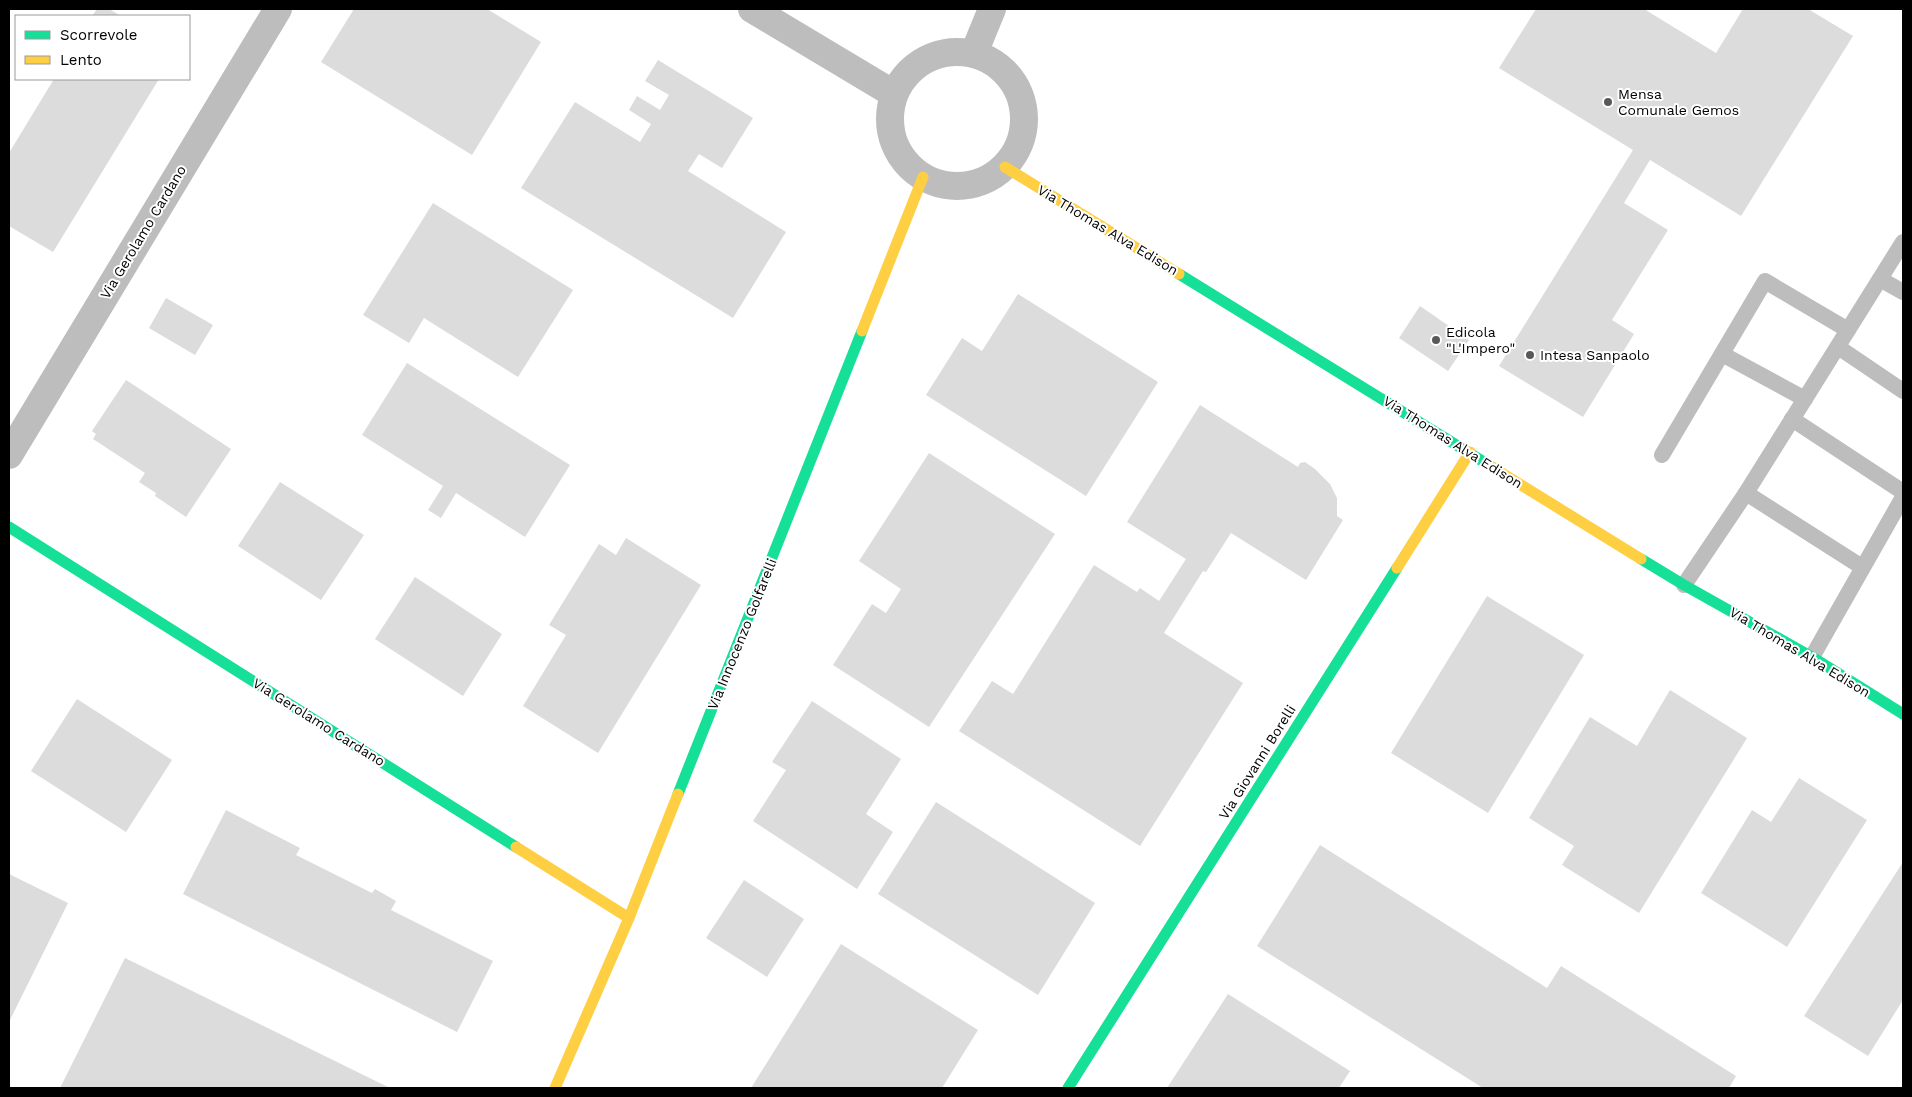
<svg xmlns="http://www.w3.org/2000/svg" width="1912" height="1097" font-family="'Work Sans',sans-serif">
<rect width="100%" height="100%" fill="#fff"/>
<!-- building -->
<g fill="#dcdcdc">
<path d="M 97,9 L 109,9 L 121,16 L 92,16 Z"/>
<path d="M 354,9 L 487,9 L 541,42 L 472,155 L 321,62 Z"/>
<path d="M 1536,9 L 1644,9 L 1716,53 L 1743,9 L 1808,9 L 1853,36 L 1741,216 L 1650,160 L 1624,203 L 1668,230 L 1612,320 L 1634,334 L 1583,417 L 1499,366 L 1633,150 L 1499,68 Z"/>
<path d="M 658,60 L 753,118 L 722,168 L 699,154 L 688,171 L 786,232 L 733,318 L 521,188 L 575,102 L 640,142 L 651,124 L 629,110 L 637,96 L 660,110 L 669,95 L 645,81 Z"/>
<path d="M 54,79 L 159,79 L 53,252 L 9,226 L 9,153 Z"/>
<path d="M 433,203 L 573,290 L 518,377 L 424,318 L 409,343 L 363,315 Z"/>
<path d="M 1018,294 L 1158,382 L 1086,496 L 926,395 L 962,338 L 982,351 Z"/>
<path d="M 166,298 L 213,325 L 195,355 L 149,328 Z"/>
<path d="M 1420,306 L 1469,340 L 1448,371 L 1399,338 Z"/>
<path d="M 407,363 L 570,465 L 525,537 L 456,493 L 441,518 L 428,510 L 443,486 L 362,435 Z"/>
<path d="M 126,380 L 231,449 L 186,517 L 155,496 L 156,493 L 139,482 L 145,473 L 93,439 L 96,434 L 92,431 Z"/>
<path d="M 1200,405 L 1298,467 L 1300,463 L 1305,462 L 1315,469 L 1330,484 L 1337,498 L 1337,516 L 1343,520 L 1306,580 L 1231,533 L 1206,572 L 1203,571 L 1164,633 L 1243,683 L 1140,846 L 959,731 L 992,681 L 1013,694 L 1094,565 L 1137,592 L 1140,588 L 1159,601 L 1186,559 L 1127,522 Z"/>
<path d="M 929,453 L 1055,534 L 929,727 L 833,665 L 872,604 L 886,613 L 901,589 L 859,561 Z"/>
<path d="M 280,482 L 364,535 L 321,600 L 238,546 Z"/>
<path d="M 626,538 L 701,585 L 598,753 L 523,706 L 566,635 L 549,625 L 599,544 L 616,555 Z"/>
<path d="M 415,577 L 502,634 L 463,696 L 375,639 Z"/>
<path d="M 1487,596 L 1584,655 L 1488,813 L 1391,753 Z"/>
<path d="M 1670,690 L 1747,738 L 1639,913 L 1562,865 L 1574,846 L 1529,818 L 1590,717 L 1637,746 Z"/>
<path d="M 77,699 L 172,760 L 126,832 L 31,771 Z"/>
<path d="M 812,701 L 901,759 L 866,814 L 893,832 L 857,889 L 753,821 L 786,770 L 772,762 Z"/>
<path d="M 1799,778 L 1867,820 L 1787,947 L 1701,893 L 1752,810 L 1771,822 Z"/>
<path d="M 936,802 L 1095,903 L 1038,995 L 878,894 Z"/>
<path d="M 226,810 L 300,848 L 296,855 L 372,893 L 375,889 L 396,901 L 391,910 L 493,961 L 457,1032 L 183,894 Z"/>
<path d="M 1320,845 L 1547,988 L 1561,966 L 1736,1076 L 1729,1088 L 1483,1088 L 1257,946 Z"/>
<path d="M 1903,862 L 1903,1000 L 1868,1056 L 1804,1016 Z"/>
<path d="M 9,874 L 68,903 L 9,1022 Z"/>
<path d="M 744,880 L 804,919 L 767,977 L 706,938 Z"/>
<path d="M 841,944 L 978,1030 L 942,1088 L 751,1088 Z"/>
<path d="M 125,958 L 390,1088 L 60,1088 Z"/>
<path d="M 1228,994 L 1350,1071 L 1339,1088 L 1167,1088 Z"/>
</g>
<g fill="none" stroke-linecap="round" stroke-linejoin="round">
<!-- lane -->
<g stroke="#bdbdbd" stroke-width="16">
<path d="M 1880,279 L 1903,292"/>
<path d="M 1838,347 L 1903,391"/>
<path d="M 1722,354 L 1805,399"/>
<path d="M 1792,419 L 1903,492"/>
<path d="M 1662,455 L 1765,281 L 1848,330"/>
<path d="M 1746,493 L 1862,567"/>
<path d="M 1684,585 L 1746,493 L 1903,242"/>
<path d="M 1812,657 L 1903,497"/>
</g>
<!-- street -->
<g stroke="#bdbdbd" stroke-width="28">
<path d="M 752,9 L 894,94"/>
<circle cx="957" cy="119" r="67"/>
<path d="M 974,53 L 992,9"/>
<path d="M 9,455 L 278,9"/>
</g>
<!-- fast -->
<g stroke="#16e098" stroke-width="11">
<path d="M 1179,274 L 1492,467"/>
<path d="M 9,527 L 516,847"/>
<path d="M 1641,559 L 1684,585 L 1812,657 L 1903,714"/>
<path d="M 678,794 L 862,331"/>
<path d="M 1068,1088 L 1397,568"/>
</g>
<!-- slow -->
<g stroke="#ffcf43" stroke-width="11">
<path d="M 1005,167 L 1179,274"/>
<path d="M 862,331 L 923,177"/>
<path d="M 1492,467 L 1641,559"/>
<path d="M 1397,568 L 1470,452"/>
<path d="M 516,847 L 629,918"/>
<path d="M 555,1088 L 629,918 L 678,794"/>
</g>
</g>
<!-- markers -->
<g fill="#595959" stroke="#fff" stroke-width="2">
<circle cx="1608" cy="102" r="5"/>
<circle cx="1436" cy="340" r="5"/>
<circle cx="1530" cy="355" r="5"/>
</g>
<g text-anchor="middle" stroke-width="4" stroke-linejoin="round" paint-order="stroke">
<!-- poi labels -->
<g font-size="14" fill="#000" stroke="#fff" text-anchor="start">
<text x="1618" y="99">Mensa<tspan x="1618" dy="16">Comunale Gemos</tspan></text>
<text x="1446" y="337">Edicola<tspan x="1446" dy="16">"L'Impero"</tspan></text>
<text x="1540" y="360">Intesa Sanpaolo</text>
</g>
<!-- street labels -->
<g font-size="14" fill="#000" stroke="#fff">
<text transform="translate(1108 230) rotate(31)" y="5">Via Thomas Alva Edison</text>
<text transform="translate(143 232) rotate(-59)" y="5">Via Gerolamo Cardano</text>
<text transform="translate(1453 442) rotate(32)" y="5">Via Thomas Alva Edison</text>
<text transform="translate(742 634) rotate(-68)" y="5">Via Innocenzo Golfarelli</text>
<text transform="translate(1800 652) rotate(31)" y="5">Via Thomas Alva Edison</text>
<text transform="translate(319 722) rotate(32)" y="5">Via Gerolamo Cardano</text>
<text transform="translate(1257 762) rotate(-58)" y="5">Via Giovanni Borelli</text>
</g>
</g>
<!-- border -->
<rect width="1912" height="1097" fill="none" stroke="#000000" stroke-width="20"/>
<!-- legend -->
<rect x="15" y="15" width="175" height="65" fill="#ffffff" stroke="#999999"/>
<rect x="25" y="31" width="25" height="8" fill="#16e098" stroke="#999999"/>
<text x="60" y="40" font-size="15" fill="#000000">Scorrevole</text>
<rect x="25" y="56" width="25" height="8" fill="#ffcf43" stroke="#999999"/>
<text x="60" y="65" font-size="15" fill="#000000">Lento</text>
</svg>
